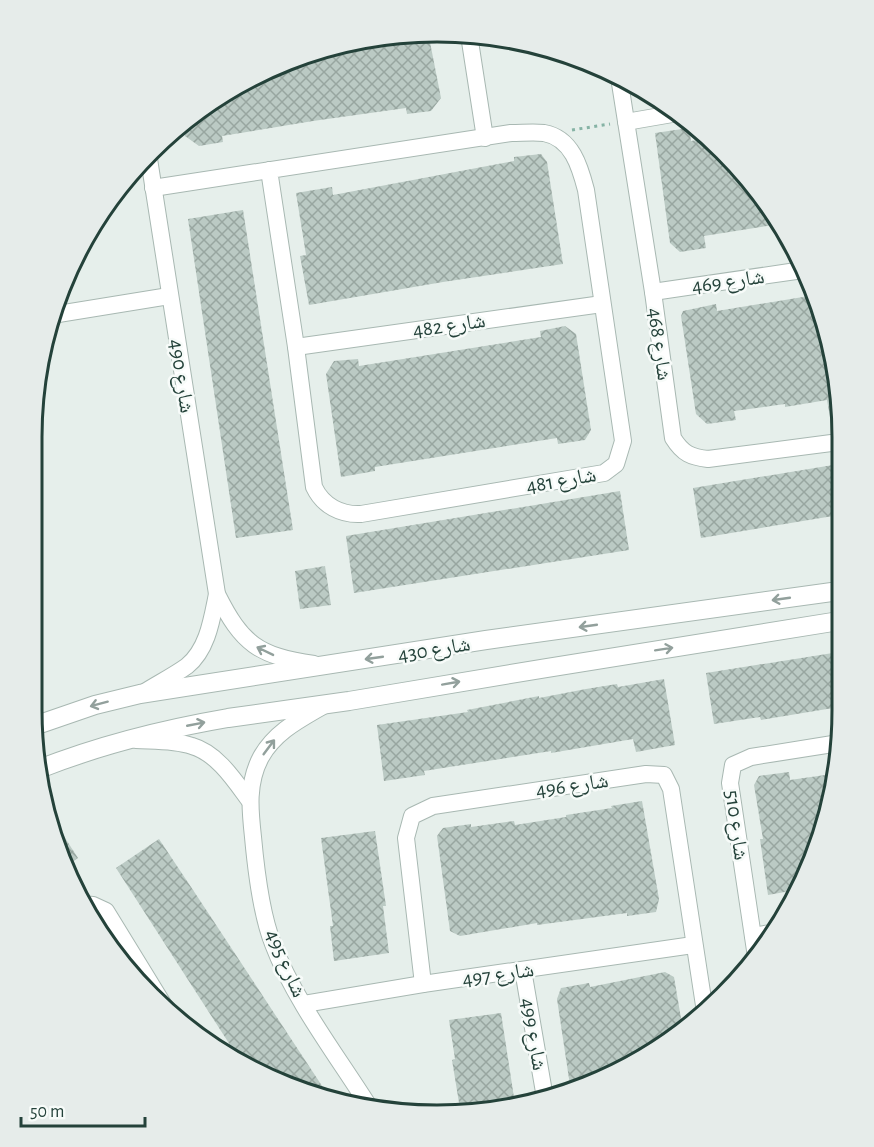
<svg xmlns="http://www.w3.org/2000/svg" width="874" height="1147" font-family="'Alegreya Sans','Noto Naskh Arabic',sans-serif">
<defs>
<pattern id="building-cross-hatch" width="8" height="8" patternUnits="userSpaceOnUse" patternTransform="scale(1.5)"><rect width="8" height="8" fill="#bbcac4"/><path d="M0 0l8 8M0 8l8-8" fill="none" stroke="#98a6a0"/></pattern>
</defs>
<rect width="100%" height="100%" fill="#e6efeb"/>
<!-- building -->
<g fill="url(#building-cross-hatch)">
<path d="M 428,32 L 441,98 L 431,111 L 407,114 L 406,108 L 313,121 L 222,136 L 223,142 L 199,146 L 185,136 L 184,126 L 211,100 L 236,87 L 265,83 L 264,72 L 282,63 L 358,39 Z"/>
<path d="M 689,128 L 691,141 L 709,138 L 723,150 L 739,168 L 740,178 L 751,183 L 774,211 L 780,224 L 704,236 L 706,248 L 680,252 L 670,243 L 655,133 Z"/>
<path d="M 541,154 L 547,162 L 563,264 L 443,282 L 309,305 L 300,256 L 306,255 L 296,193 L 332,187 L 333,195 L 514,161 L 514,157 Z"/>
<path d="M 243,210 L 293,530 L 236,538 L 188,219 Z"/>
<path d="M 815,295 L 821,306 L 839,384 L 839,428 L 832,429 L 827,400 L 785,407 L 785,404 L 734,411 L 736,420 L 707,424 L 696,414 L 681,316 L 683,311 L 716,304 L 717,311 Z"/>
<path d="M 565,326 L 576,334 L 591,430 L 585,440 L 558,444 L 557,438 L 375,467 L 375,471 L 341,477 L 326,374 L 334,361 L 358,359 L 359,366 L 541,337 L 540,331 Z"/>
<path d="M 839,464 L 839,515 L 701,538 L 693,488 Z"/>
<path d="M 620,491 L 629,550 L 354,593 L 346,536 Z"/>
<path d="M 325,566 L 331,605 L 300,609 L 295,571 Z"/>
<path d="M 839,652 L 839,707 L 761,720 L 760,717 L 714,724 L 706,673 Z"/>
<path d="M 664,679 L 675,745 L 636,752 L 633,739 L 551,753 L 551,751 L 424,771 L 425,775 L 384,781 L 377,725 L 468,712 L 467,710 L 539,696 L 539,698 L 586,689 L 617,684 L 618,687 Z"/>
<path d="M 789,772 L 790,780 L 832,774 L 834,784 L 821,841 L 796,890 L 768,895 L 760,839 L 763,839 L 754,785 L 759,776 Z"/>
<path d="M 642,801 L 659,899 L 656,912 L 627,916 L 627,913 L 537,925 L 537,923 L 460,936 L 450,931 L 437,836 L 443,828 L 471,824 L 471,827 L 514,821 L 515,825 L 566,817 L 566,815 L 612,808 L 611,806 Z"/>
<path d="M 56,824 L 78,858 L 66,866 L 50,827 Z"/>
<path d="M 375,831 L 386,906 L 383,906 L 389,953 L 334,961 L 330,926 L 333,926 L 321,838 Z"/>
<path d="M 159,839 L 197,896 L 330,1098 L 257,1074 L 241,1062 L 116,868 Z"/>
<path d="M 665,972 L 674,977 L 683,1030 L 663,1047 L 571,1092 L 557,999 L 561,988 L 589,983 L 590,987 Z"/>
<path d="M 501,1013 L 515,1104 L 461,1115 L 452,1060 L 455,1059 L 449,1020 Z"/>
</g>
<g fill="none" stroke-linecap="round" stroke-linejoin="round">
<!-- minor casing -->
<g stroke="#a8b8b2" stroke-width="18">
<g id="minor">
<path d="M 469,35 L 485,138"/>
<path d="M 619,77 L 653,292 L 673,438 C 683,454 691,457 708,459 L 839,442"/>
<path d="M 626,122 L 678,113"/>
<path d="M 149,159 L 217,594 C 242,644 258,656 314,664"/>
<path d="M 153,188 L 511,133 C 522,133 534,132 544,133 C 572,138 580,167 586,190 L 623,441 L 616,464 L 604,473 L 361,514 C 341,515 323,506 314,487 L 296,347 L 269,170"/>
<path d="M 653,292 L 803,270"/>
<path d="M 52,315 L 169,296"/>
<path d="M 296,347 L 602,304"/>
<path d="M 143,693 C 157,684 173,676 187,666 C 208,649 212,618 217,594"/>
<path d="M 323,706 C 299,720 275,732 261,757 C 247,783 250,810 253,837 C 256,870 261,914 273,944 C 294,1000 338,1057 370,1108"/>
<path d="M 136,740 C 154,741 175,740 192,746 C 217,753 235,781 249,800"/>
<path d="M 82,904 L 93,905 L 106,911 L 168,1012"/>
<path d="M 753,936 L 776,932"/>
<path d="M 756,957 L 730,783 L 733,765 L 751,757 L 839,743"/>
<path d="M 523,970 L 545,1098"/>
<path d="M 423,984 L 406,838 L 412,816 L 433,806 L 646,774 L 664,775 L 671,789 L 705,1012"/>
<path d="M 304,1004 L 423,984 L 693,945"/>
</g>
</g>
<!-- tertiary casing -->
<g stroke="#a8b8b2" stroke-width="20">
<g id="tertiary">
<path d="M 34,726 L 95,705 L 140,694 L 486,640 L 839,591"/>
<path d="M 39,769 C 100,745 164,729 228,718 C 268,712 309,707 349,701 C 512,673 676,647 839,621"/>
</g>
</g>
<!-- path -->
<path stroke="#86b3a5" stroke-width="3" stroke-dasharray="3 4.5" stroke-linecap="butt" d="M 572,130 L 610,124"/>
<!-- minor -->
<use href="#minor" stroke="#fff" stroke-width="16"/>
<!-- tertiary -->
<use href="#tertiary" stroke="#fff" stroke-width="18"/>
</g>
<!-- one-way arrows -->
<defs><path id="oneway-shaft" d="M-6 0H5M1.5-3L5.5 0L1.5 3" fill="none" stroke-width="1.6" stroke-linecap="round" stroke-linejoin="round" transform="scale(1.5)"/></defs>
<g stroke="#92a09c">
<use href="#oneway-shaft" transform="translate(781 599) rotate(172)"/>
<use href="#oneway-shaft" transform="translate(588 626) rotate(172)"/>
<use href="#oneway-shaft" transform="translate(664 649) rotate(-9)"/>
<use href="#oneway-shaft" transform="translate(265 651) rotate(-154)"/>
<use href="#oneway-shaft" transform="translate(374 658) rotate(172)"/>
<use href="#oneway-shaft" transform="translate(451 683) rotate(-10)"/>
<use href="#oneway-shaft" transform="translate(99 704) rotate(165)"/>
<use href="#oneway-shaft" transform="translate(196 724) rotate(-11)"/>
<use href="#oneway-shaft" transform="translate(269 747) rotate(-53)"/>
</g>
<g text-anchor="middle" stroke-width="5" stroke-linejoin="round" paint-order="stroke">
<!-- street labels -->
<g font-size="21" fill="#24423a" stroke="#f7fbf9">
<text transform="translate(728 281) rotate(-8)" y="7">شارع 469</text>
<text transform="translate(449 325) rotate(-8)" y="7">شارع 482</text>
<text transform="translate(660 344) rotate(82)" y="7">شارع 468</text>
<text transform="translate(182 376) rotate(81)" y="7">شارع 490</text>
<text transform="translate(561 480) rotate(-10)" y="7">شارع 481</text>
<text transform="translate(434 649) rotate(-9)" y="7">شارع 430</text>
<text transform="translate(572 785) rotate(-8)" y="7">شارع 496</text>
<text transform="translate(737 825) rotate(82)" y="7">شارع 510</text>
<text transform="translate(286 963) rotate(66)" y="7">شارع 495</text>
<text transform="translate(498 974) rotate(-8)" y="7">شارع 497</text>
<text transform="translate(534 1034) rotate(80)" y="7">شارع 499</text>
</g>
</g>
<!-- crop -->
<path d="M0 0H874V1147H0ZM437 42H437A395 395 0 0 1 832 437V710A395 395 0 0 1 437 1105H437A395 395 0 0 1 42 710V437A395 395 0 0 1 437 42Z" fill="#e6ecea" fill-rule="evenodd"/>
<path fill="none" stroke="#24423a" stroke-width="3" d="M437 42H437A395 395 0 0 1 832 437V710A395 395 0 0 1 437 1105H437A395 395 0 0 1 42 710V437A395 395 0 0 1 437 42Z"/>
<!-- scale -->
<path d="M21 1117v9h124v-9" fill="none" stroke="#24423a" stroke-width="3"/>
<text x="30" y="1117" font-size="18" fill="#24423a" stroke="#f7fbf9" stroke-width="4.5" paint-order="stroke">50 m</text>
</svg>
